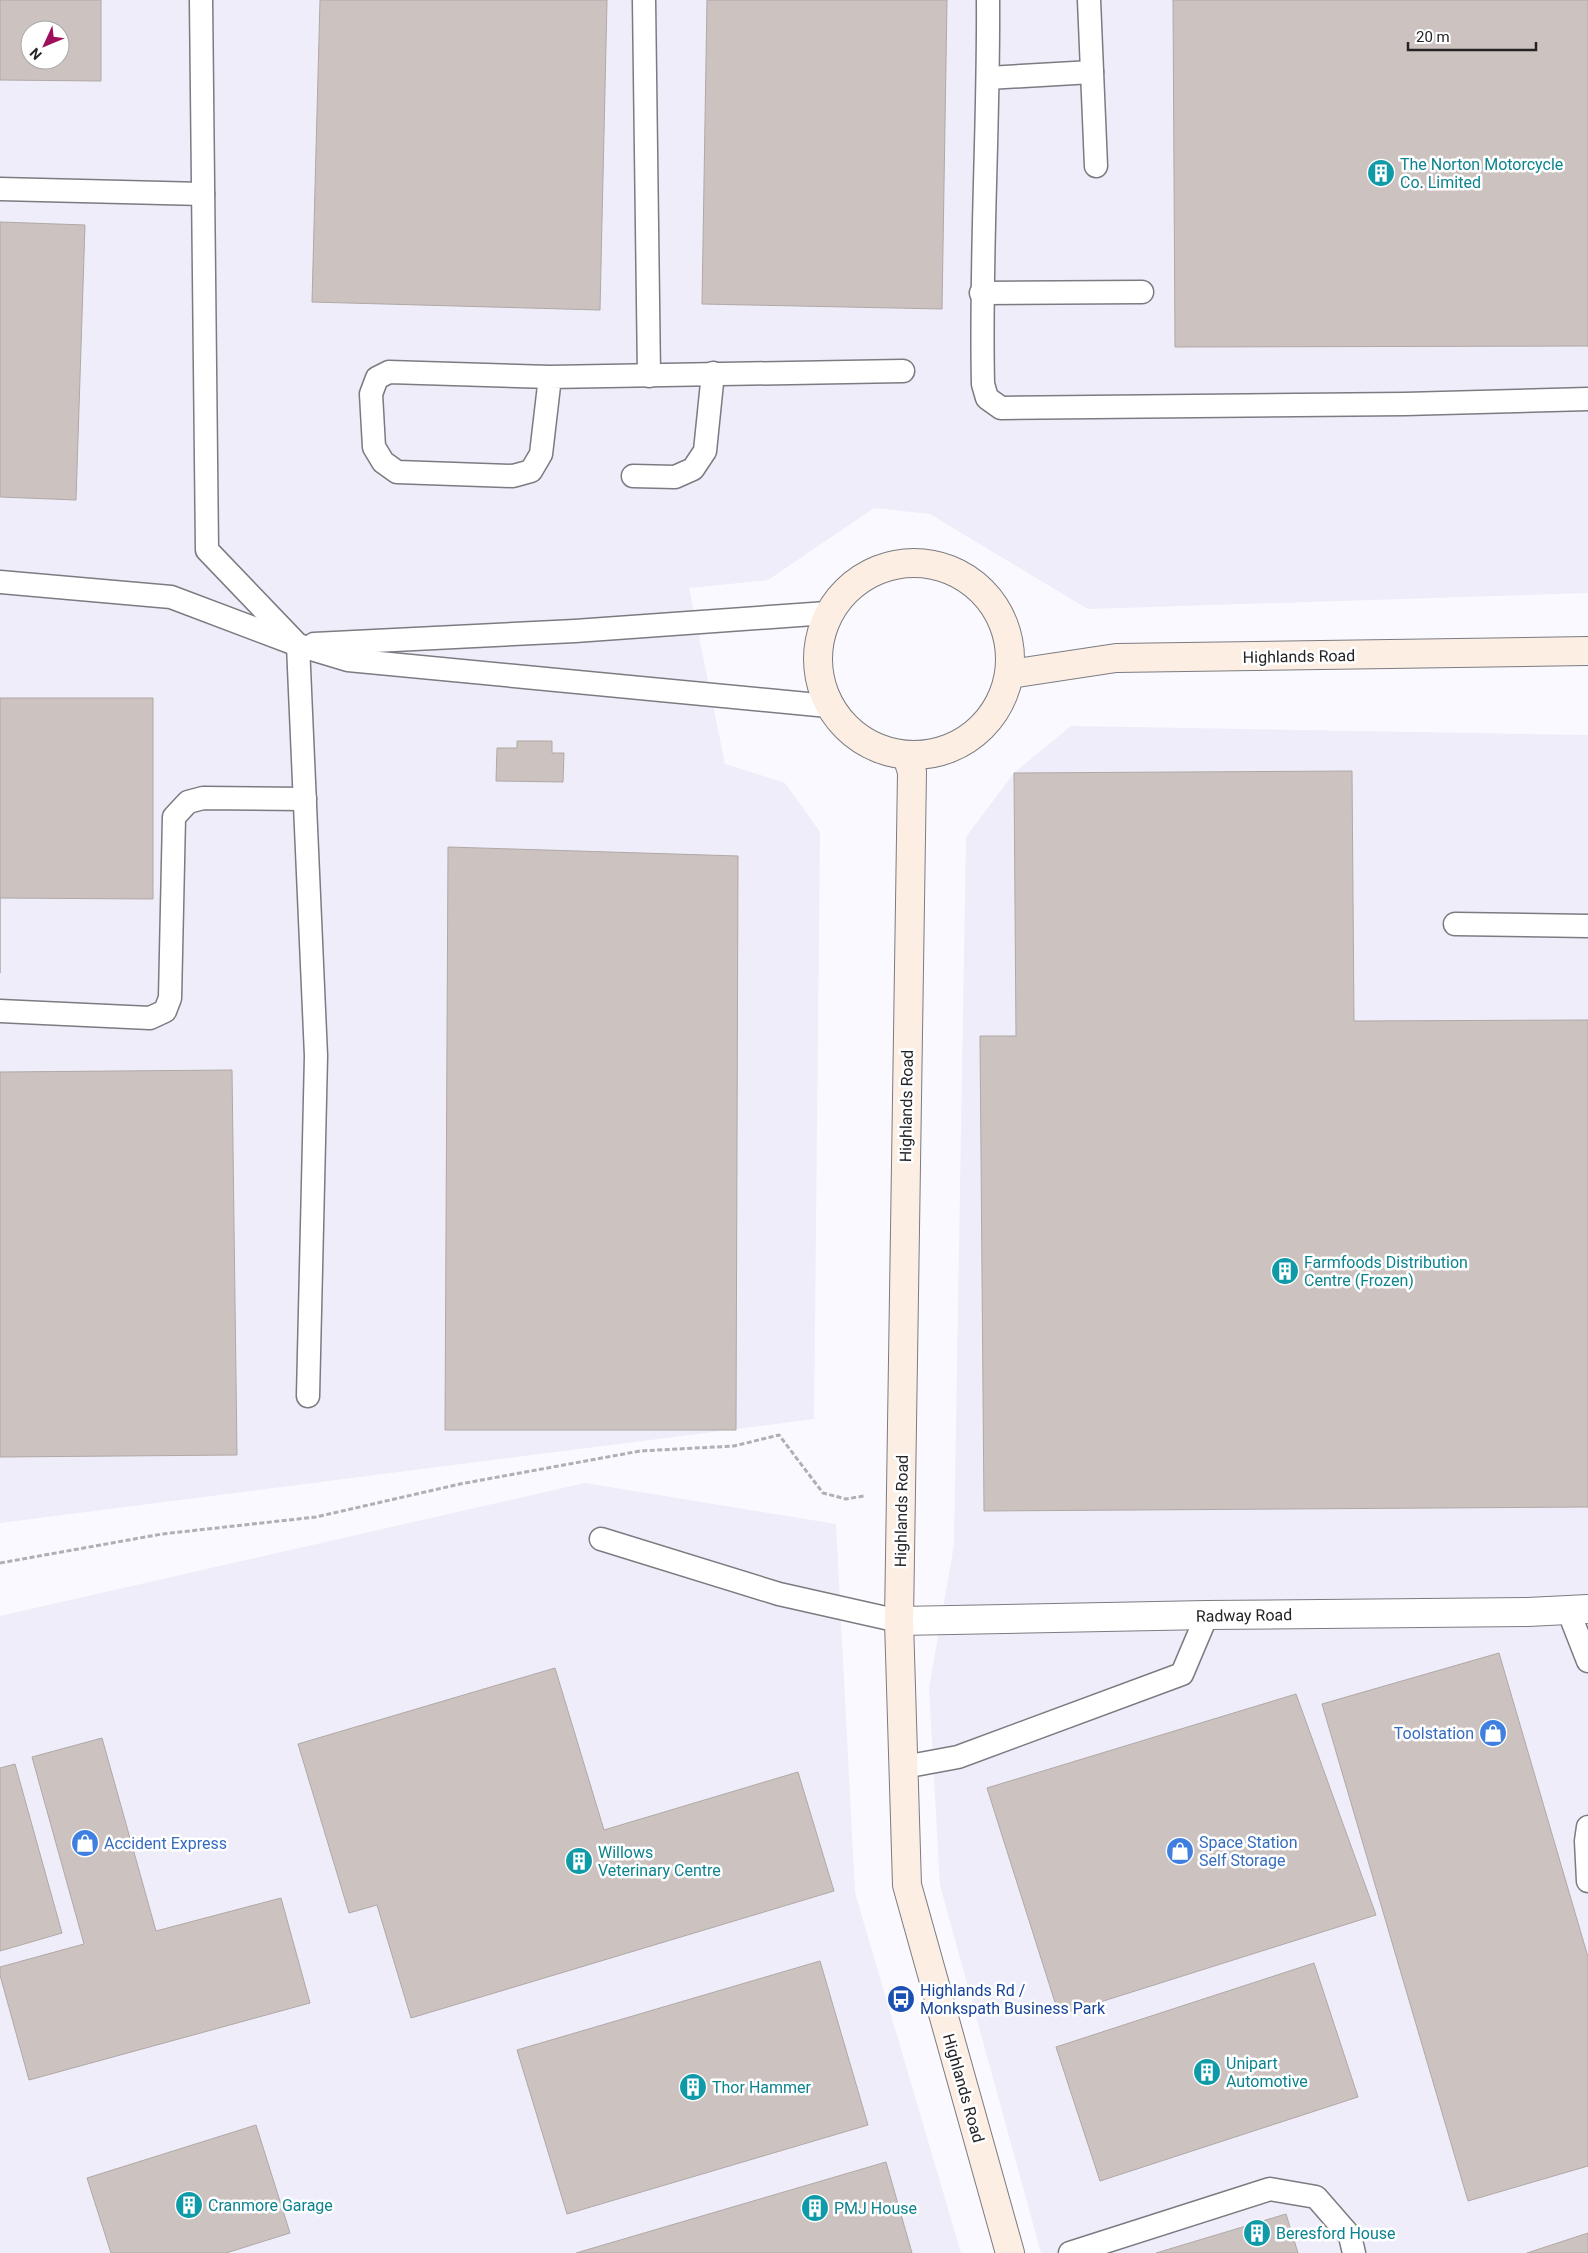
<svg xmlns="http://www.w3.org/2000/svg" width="1588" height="2253" font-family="Roboto,sans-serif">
<rect width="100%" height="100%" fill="#f9f9ff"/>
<!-- built -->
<g fill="#eeedf9" fill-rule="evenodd">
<path d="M 0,0 L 1588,0 L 1588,593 L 1088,609 L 930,514 L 874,508 L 768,580 L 689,588 L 725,764 L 785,783 L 820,832 L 814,1419 L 0,1523 ZM 30,30 L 60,30 L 60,60 L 30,60 Z"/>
<path d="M 1071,726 L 1588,735 L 1588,2253 L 1041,2253 L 940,1885 L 929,1688 L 954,1545 L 966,837 L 1014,773 Z"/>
<path d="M 585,1483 L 836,1524 L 855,1893 L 961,2253 L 0,2253 L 0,1616 Z"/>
</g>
<!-- building -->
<g fill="#ccc3c1" stroke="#b0a8a5" fill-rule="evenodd">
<path d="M 0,0 L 101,0 L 101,81 L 0,80 ZM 30,30 L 60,30 L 60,60 L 30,60 Z"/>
<path d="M 320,0 L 607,0 L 600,310 L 312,302 Z"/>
<path d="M 707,0 L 947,0 L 942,309 L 702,304 Z"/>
<path d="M 1173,0 L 1588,0 L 1588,346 L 1175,347 Z"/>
<path d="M 0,222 L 85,225 L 76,500 L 0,497 Z"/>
<path d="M 0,698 L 153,698 L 153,899 L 0,898 L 0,973 Z"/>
<path d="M 517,741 L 552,741 L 552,753 L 564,753 L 563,782 L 496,781 L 497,748 L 517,748 Z"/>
<path d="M 1352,771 L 1354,1021 L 1588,1020 L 1588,1507 L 984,1511 L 980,1036 L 1016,1036 L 1014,773 Z"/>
<path d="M 448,847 L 738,856 L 736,1430 L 445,1430 Z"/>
<path d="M 232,1070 L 237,1455 L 0,1457 L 0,1072 Z"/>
<path d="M 1499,1653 L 1588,1957 L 1588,2166 L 1468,2201 L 1322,1704 Z"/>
<path d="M 555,1668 L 604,1830 L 798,1772 L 834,1891 L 411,2018 L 377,1905 L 349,1913 L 298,1744 Z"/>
<path d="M 1296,1694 L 1376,1915 L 1059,2015 L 987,1788 Z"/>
<path d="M 102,1738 L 156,1931 L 281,1898 L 310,2003 L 29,2080 L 0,1975 L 0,1967 L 84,1944 L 32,1757 Z"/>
<path d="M 15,1764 L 62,1933 L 0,1951 L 0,1768 Z"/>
<path d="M 820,1961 L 868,2125 L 567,2214 L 517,2050 Z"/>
<path d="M 1314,1963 L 1358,2097 L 1100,2181 L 1056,2047 Z"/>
<path d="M 256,2125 L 290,2233 L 226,2253 L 111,2253 L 87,2178 Z"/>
<path d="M 886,2162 L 912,2253 L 576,2253 Z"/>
<path d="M 1286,2214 L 1298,2253 L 1156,2253 Z"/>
<path d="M 1588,2233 L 1588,2253 L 1527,2253 Z"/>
</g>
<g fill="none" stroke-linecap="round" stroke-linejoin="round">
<!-- lane casing -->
<g stroke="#7b7b81" stroke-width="25">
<g id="lane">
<path d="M 201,0 L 207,550 L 298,645 L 316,1056 L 308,1396"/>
<path d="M 644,0 L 649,376"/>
<path d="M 988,0 C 989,128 980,256 983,384 L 987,398 L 1001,408 L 1405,404 L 1588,399"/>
<path d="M 1089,0 L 1096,166"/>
<path d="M 988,78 L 1092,72"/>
<path d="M 0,189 L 203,194"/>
<path d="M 981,293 L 1142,292"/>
<path d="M 550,377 L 541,454 L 531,471 L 513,476 L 397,472 L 383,462 L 374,447 L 371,394 L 377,378 L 389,372 L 550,377 L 903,371"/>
<path d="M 633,476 L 675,477 L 693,469 L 705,451 L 713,373"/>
<path d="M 0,582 L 171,597 L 298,645 L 348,660 L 828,706"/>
<path d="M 314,644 L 575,631 L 827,613"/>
<path d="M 1455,924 L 1588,926"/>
<path d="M 0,1011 L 150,1018 L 165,1011 L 170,998 L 174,817 L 188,802 L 203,798 L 305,799"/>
<path d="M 601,1539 L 779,1594 L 899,1621"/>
<path d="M 1568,1610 L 1588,1661"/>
<path d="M 904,1767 L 958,1757 L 1182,1674 L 1207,1615"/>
<path d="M 1588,1827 L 1586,1841 L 1588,1881"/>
<path d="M 1070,2253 L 1270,2189 L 1316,2197 L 1350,2236 L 1354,2253"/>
</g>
</g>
<!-- street casing -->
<g stroke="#7b7b81" stroke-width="30">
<path id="street" d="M 899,1621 L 1207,1615 L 1528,1612 L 1588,1609"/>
</g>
<!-- secondary casing -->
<g stroke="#7b7b81" stroke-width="30">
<g id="secondary">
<circle cx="914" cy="659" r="96"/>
<path d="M 1010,674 L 1116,658 L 1588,651"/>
<path d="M 907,756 L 912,772 L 899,1621 L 907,1885 L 1010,2253"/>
</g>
</g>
<!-- path -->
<path stroke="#afafb4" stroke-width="3" stroke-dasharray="5 2.5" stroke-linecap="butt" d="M 0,1563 L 162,1534 L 316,1517 L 460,1484 L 640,1451 L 734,1446 L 779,1435 L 823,1493 L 846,1499 L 864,1496"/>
<!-- lane -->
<use href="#lane" stroke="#fff" stroke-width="22"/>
<!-- street -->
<use href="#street" stroke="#fff" stroke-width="28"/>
<!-- secondary -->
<use href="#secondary" stroke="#fceee3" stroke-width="28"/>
</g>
<!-- icons -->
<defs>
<g id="building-disc" transform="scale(1.4375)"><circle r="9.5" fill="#0f9aa8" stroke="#fff"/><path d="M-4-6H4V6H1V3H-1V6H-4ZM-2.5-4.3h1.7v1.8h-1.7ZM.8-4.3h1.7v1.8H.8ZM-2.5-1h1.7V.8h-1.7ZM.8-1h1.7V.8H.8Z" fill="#fff"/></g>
<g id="shop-disc" transform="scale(1.4375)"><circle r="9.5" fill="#3f7fe0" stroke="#fff"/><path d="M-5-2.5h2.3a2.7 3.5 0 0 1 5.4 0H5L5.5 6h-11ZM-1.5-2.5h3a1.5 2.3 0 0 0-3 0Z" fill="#fff"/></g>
<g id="bus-disc" transform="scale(1.4375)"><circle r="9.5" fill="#1a4fb4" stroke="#fff"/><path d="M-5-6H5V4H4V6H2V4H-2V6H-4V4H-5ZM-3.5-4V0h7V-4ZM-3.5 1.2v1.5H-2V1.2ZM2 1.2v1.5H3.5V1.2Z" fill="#fff"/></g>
</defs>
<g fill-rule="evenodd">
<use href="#building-disc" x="1381" y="173"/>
<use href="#building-disc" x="1285" y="1271"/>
<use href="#shop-disc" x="1493" y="1733"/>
<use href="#shop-disc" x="85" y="1843"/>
<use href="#shop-disc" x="1180" y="1851"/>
<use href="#building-disc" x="579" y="1861"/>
<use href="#bus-disc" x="901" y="1999"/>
<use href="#building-disc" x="1207" y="2072"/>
<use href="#building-disc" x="693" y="2087"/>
<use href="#building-disc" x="189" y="2205"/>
<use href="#building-disc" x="815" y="2208"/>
<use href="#building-disc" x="1257" y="2233"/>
</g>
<g text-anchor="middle" stroke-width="5" stroke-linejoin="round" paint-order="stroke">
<!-- culture labels -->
<g font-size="16" fill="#0d838f" stroke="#fff" text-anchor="start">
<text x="1400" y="170">The Norton Motorcycle<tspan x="1400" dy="18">Co. Limited</tspan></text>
<text x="1304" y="1268">Farmfoods Distribution<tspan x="1304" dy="18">Centre (Frozen)</tspan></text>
<text x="598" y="1858">Willows<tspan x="598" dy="18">Veterinary Centre</tspan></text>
<text x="1226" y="2069">Unipart<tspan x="1226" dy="18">Automotive</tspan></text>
<text x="712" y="2093">Thor Hammer</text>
<text x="208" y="2211">Cranmore Garage</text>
<text x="834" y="2214">PMJ House</text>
<text x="1276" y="2239">Beresford House</text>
</g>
<!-- street labels -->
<g font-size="16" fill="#242427" stroke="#fff">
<text transform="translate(1299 656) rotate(-1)" y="6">Highlands Road</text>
<text transform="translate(906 1106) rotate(-89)" y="6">Highlands Road</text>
<text transform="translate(901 1511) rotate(-89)" y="6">Highlands Road</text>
<text transform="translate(1244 1615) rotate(-1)" y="6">Radway Road</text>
<text transform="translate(964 2088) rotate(74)" y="6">Highlands Road</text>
</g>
<!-- shop labels -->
<g font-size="16" fill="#366cbe" stroke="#fff" text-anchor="start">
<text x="1474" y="1739" text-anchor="end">Toolstation</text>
<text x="1199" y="1848">Space Station<tspan x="1199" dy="18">Self Storage</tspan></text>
<text x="104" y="1849">Accident Express</text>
</g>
<!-- transit labels -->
<g font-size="16" fill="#164399" stroke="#fff" text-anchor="start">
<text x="920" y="1996">Highlands Rd /<tspan x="920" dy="18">Monkspath Business Park</tspan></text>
</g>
</g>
<!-- north arrow -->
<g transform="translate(45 45) rotate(226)"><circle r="24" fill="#ffffff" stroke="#a7a7a9"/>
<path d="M0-4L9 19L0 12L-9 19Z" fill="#9e105b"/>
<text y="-8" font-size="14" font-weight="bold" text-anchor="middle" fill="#242427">N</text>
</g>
<!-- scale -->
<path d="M1408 42v8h128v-8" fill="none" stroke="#242427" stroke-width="2.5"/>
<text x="1416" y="42" font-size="15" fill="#242427" stroke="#ffffff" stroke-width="4" paint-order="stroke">20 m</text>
</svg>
